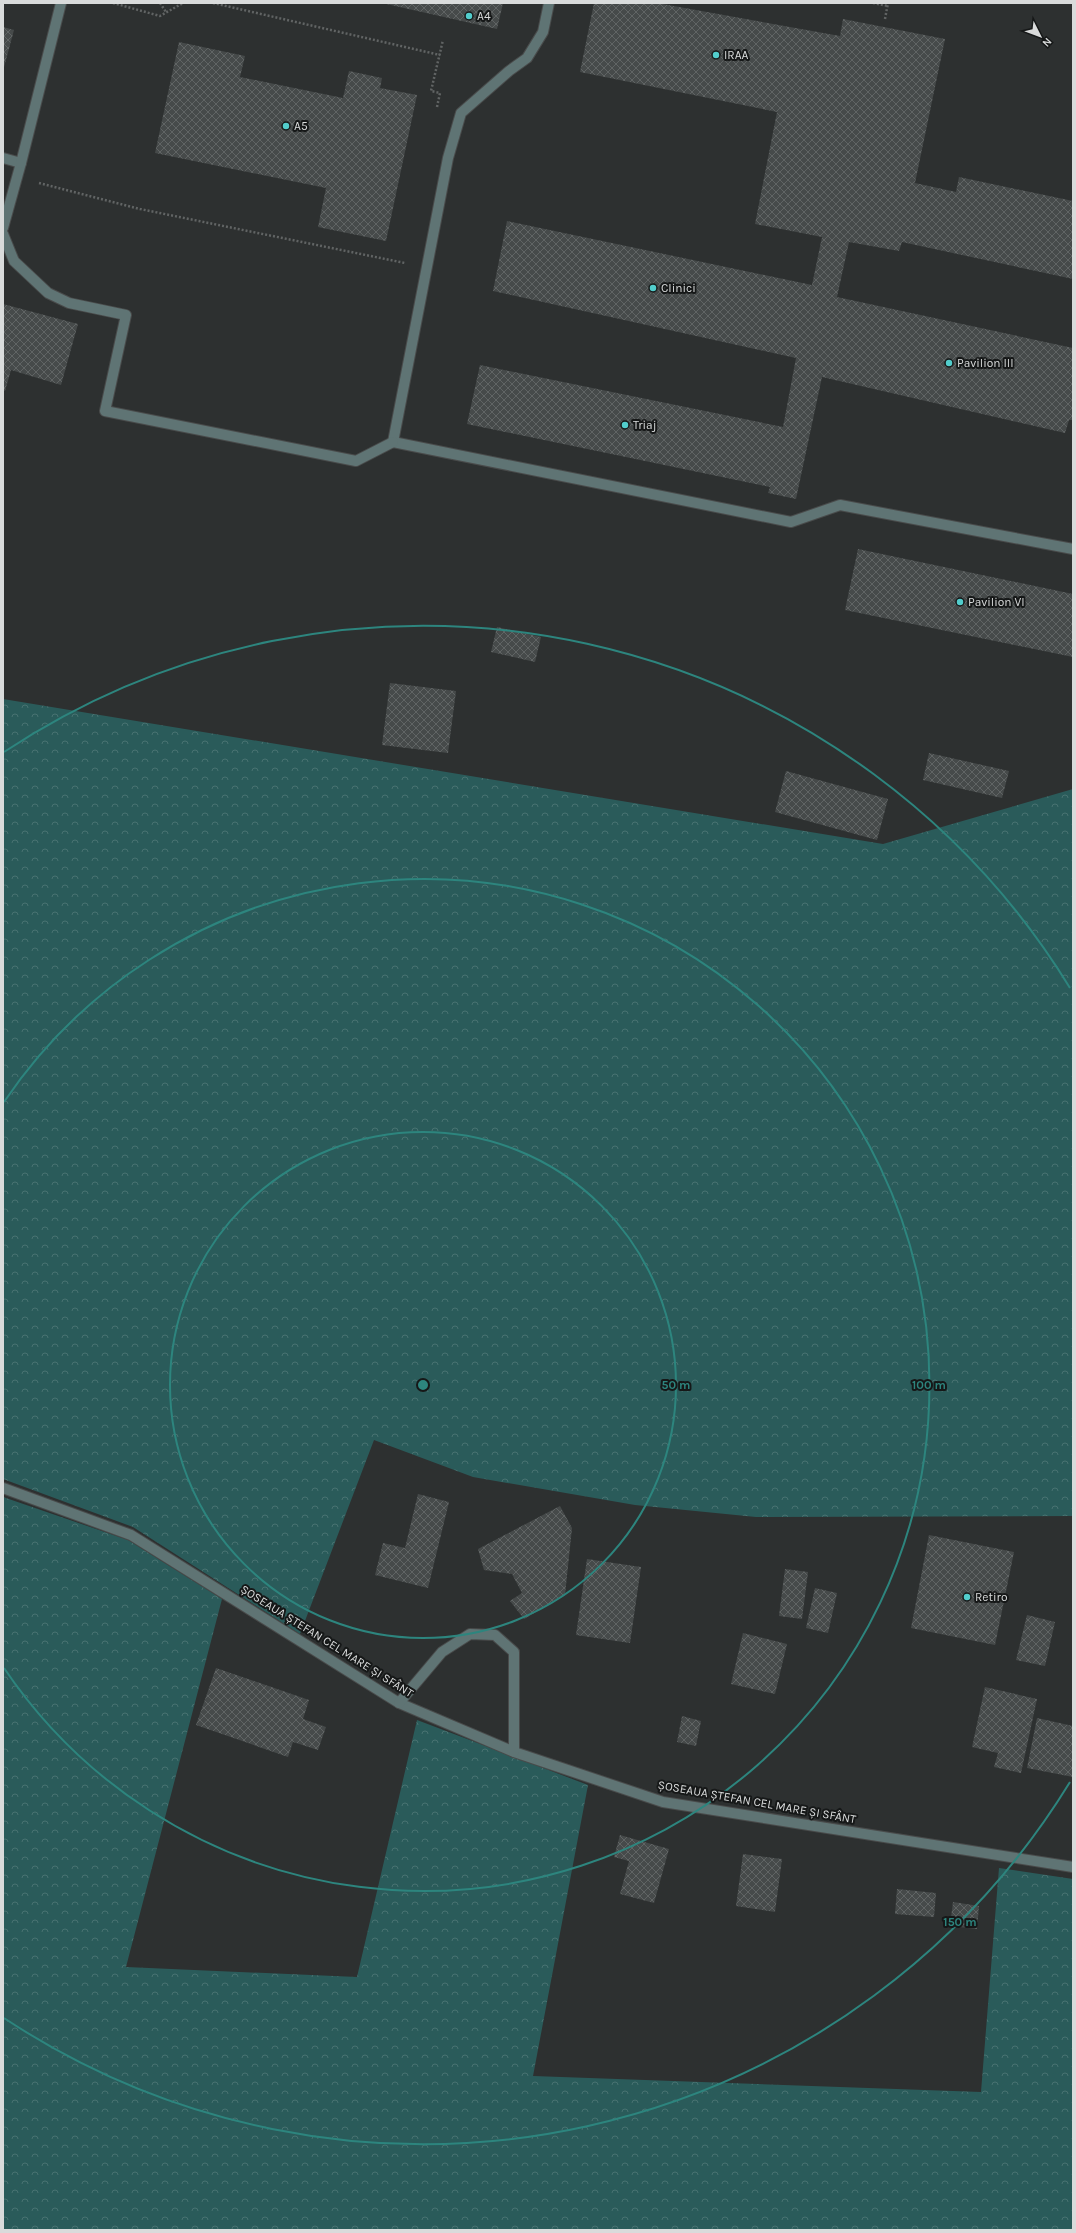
<svg xmlns="http://www.w3.org/2000/svg" width="1076" height="2233" font-family="Karla,sans-serif">
<defs>
<pattern id="forest-crowns" width="20" height="18" patternUnits="userSpaceOnUse"><rect width="20" height="18" fill="#2a5b5a"/><path d="M2 6a3 3 0 1 1 6 0M12 15a3 3 0 1 1 6 0" fill="none" stroke="#487271"/></pattern>
<pattern id="building-cross-hatch" width="8" height="8" patternUnits="userSpaceOnUse"><rect width="8" height="8" fill="#464a4a"/><path d="M0 0l8 8M0 8l8-8" fill="none" stroke="#606464"/></pattern>
</defs>
<rect width="100%" height="100%" fill="#2d3030"/>
<!-- forest -->
<g fill="url(#forest-crowns)">
<path d="M 3,699 L 883,844 L 1073,789 L 1073,1516 L 756,1517 L 635,1505 L 473,1477 L 374,1440 L 300,1634 L 133,1527 L 3,1479 Z"/>
<path d="M 3,1497 L 128,1540 L 222,1599 L 126,1967 L 357,1977 L 417,1720 L 588,1785 L 533,2076 L 981,2092 L 999,1868 L 1073,1879 L 1073,2230 L 3,2230 Z"/>
</g>
<!-- building -->
<g fill="url(#building-cross-hatch)">
<path d="M 382,3 L 503,3 L 497,29 Z"/>
<path d="M 594,3 L 657,3 L 840,36 L 843,19 L 945,39 L 915,183 L 956,192 L 959,177 L 1073,201 L 1073,279 L 902,242 L 899,251 L 849,242 L 837,297 L 1073,348 L 1073,420 L 1069,420 L 1065,433 L 822,377 L 796,499 L 768,493 L 770,487 L 467,424 L 480,365 L 783,427 L 796,358 L 493,291 L 507,221 L 812,285 L 822,237 L 755,224 L 777,112 L 580,72 Z"/>
<path d="M 3,27 L 14,30 L 3,71 Z"/>
<path d="M 179,42 L 245,56 L 240,77 L 343,98 L 349,71 L 382,78 L 380,88 L 417,95 L 386,241 L 318,227 L 326,188 L 155,153 Z"/>
<path d="M 3,304 L 78,324 L 61,385 L 11,370 L 5,391 L 3,390 Z"/>
<path d="M 858,549 L 1073,594 L 1073,657 L 845,610 Z"/>
<path d="M 497,627 L 541,637 L 535,662 L 491,652 Z"/>
<path d="M 390,683 L 456,691 L 448,753 L 382,745 Z"/>
<path d="M 929,753 L 1009,771 L 1002,798 L 923,780 Z"/>
<path d="M 786,771 L 888,799 L 877,840 L 775,812 Z"/>
<path d="M 418,1494 L 449,1502 L 428,1588 L 375,1575 L 383,1543 L 405,1548 Z"/>
<path d="M 560,1506 L 572,1528 L 565,1595 L 524,1619 L 510,1601 L 522,1593 L 512,1574 L 484,1570 L 478,1549 Z"/>
<path d="M 929,1535 L 1014,1552 L 995,1645 L 911,1628 Z"/>
<path d="M 587,1559 L 641,1567 L 630,1643 L 576,1635 Z"/>
<path d="M 785,1569 L 808,1572 L 802,1619 L 779,1616 Z"/>
<path d="M 815,1588 L 837,1593 L 828,1633 L 806,1628 Z"/>
<path d="M 1027,1615 L 1055,1622 L 1045,1666 L 1016,1660 Z"/>
<path d="M 743,1633 L 787,1644 L 775,1694 L 731,1684 Z"/>
<path d="M 216,1668 L 309,1700 L 303,1719 L 326,1727 L 318,1750 L 293,1742 L 288,1757 L 196,1725 Z"/>
<path d="M 985,1687 L 1037,1699 L 1021,1773 L 994,1767 L 998,1753 L 972,1747 Z"/>
<path d="M 682,1716 L 701,1721 L 696,1746 L 677,1742 Z"/>
<path d="M 1037,1718 L 1073,1726 L 1073,1777 L 1027,1768 Z"/>
<path d="M 620,1835 L 669,1849 L 654,1903 L 620,1894 L 629,1861 L 614,1857 Z"/>
<path d="M 743,1854 L 782,1859 L 775,1912 L 736,1906 Z"/>
<path d="M 897,1889 L 936,1893 L 934,1917 L 895,1914 Z"/>
<path d="M 953,1902 L 979,1906 L 977,1929 L 950,1926 Z"/>
</g>
<g fill="none" stroke-linecap="round" stroke-linejoin="round">
<!-- minor casing -->
<g stroke="#494b4b" stroke-width="12">
<g id="minor">
<path d="M 549,3 L 543,32 L 527,58 L 509,71 L 461,113 L 448,158 L 393,442 L 791,522 L 840,505 L 1073,549"/>
<path d="M 3,158 L 21,163 L 3,228"/>
<path d="M 21,163 L 61,3"/>
<path d="M 3,234 L 14,261 L 48,293 L 69,303 L 126,315 L 105,411 L 356,461 L 393,442"/>
<path d="M 3,1488 L 131,1535 L 399,1703 L 514,1752 L 663,1802 L 1073,1867"/>
<path d="M 399,1703 L 442,1652 L 470,1634 L 495,1635 L 514,1652 L 514,1752"/>
</g>
</g>
<!-- path -->
<g stroke="#616464" stroke-width="2.5" stroke-dasharray="2 2" stroke-linecap="butt">
<path d="M 113,3 L 160,16 L 183,3"/>
<path d="M 160,3 L 166,12"/>
<path d="M 213,3 L 440,55"/>
<path d="M 873,3 L 888,6"/>
<path d="M 885,19 L 888,3"/>
<path d="M 437,107 L 440,93 L 431,91 L 443,40"/>
<path d="M 39,183 L 140,209 L 405,263"/>
</g>
<!-- minor -->
<use href="#minor" stroke="#5f7474" stroke-width="10"/>
</g>
<!-- distance rings -->
<g fill="none" stroke="#2d857e" stroke-width="2">
<circle cx="423" cy="1385" r="253"/>
<path d="M4 1102A506 506 0 1 1 4 1668"/>
<path d="M1070 1782A759 759 0 0 1 4 2018M4 752A759 759 0 0 1 1070 988"/>
</g>
<!-- markers -->
<g fill="#52cdcc" stroke="#161818" stroke-width="1.5">
<circle cx="469" cy="16" r="4"/>
<circle cx="716" cy="55" r="4"/>
<circle cx="286" cy="126" r="4"/>
<circle cx="653" cy="288" r="4"/>
<circle cx="949" cy="363" r="4"/>
<circle cx="625" cy="425" r="4"/>
<circle cx="960" cy="602" r="4"/>
<circle cx="967" cy="1597" r="4"/>
</g>
<g text-anchor="middle" stroke-width="4" stroke-linejoin="round" paint-order="stroke">
<!-- poi labels -->
<g font-size="12" fill="#d9dbdb" stroke="#161818" text-anchor="start">
<text x="477" y="20">A4</text>
<text x="724" y="59">IRAA</text>
<text x="294" y="130">A5</text>
<text x="661" y="292">Clinici</text>
<text x="957" y="367">Pavilion III</text>
<text x="633" y="429">Triaj</text>
<text x="968" y="606">Pavilion VI</text>
<text x="975" y="1601">Retiro</text>
</g>
<!-- street labels -->
<g font-size="12" fill="#d9dbdb" stroke="#161818">
<text transform="translate(327 1641) rotate(32)" y="4">ȘOSEAUA ȘTEFAN CEL MARE ȘI SFÂNT</text>
<text transform="translate(757 1802) rotate(10)" y="4">ȘOSEAUA ȘTEFAN CEL MARE ȘI SFÂNT</text>
</g>
</g>
<circle cx="423" cy="1385" r="6" fill="#2d857e" stroke="#161818" stroke-width="2"/>
<g font-size="12" text-anchor="middle" font-weight="bold" fill="#2d857e" stroke="#161818" stroke-width="4" stroke-linejoin="round" paint-order="stroke">
<text x="676" y="1389">50 m</text>
<text x="929" y="1389">100 m</text>
<text x="960" y="1926">150 m</text>
</g>
<!-- border -->
<rect width="1076" height="2233" fill="none" stroke="#d9dbdb" stroke-width="8"/>
<!-- north arrow -->
<g transform="translate(1040 36) rotate(132)" stroke="#161818" stroke-width="3" paint-order="stroke">
<path d="M0-3L7 15L0 10L-7 15Z" fill="#d9dbdb"/>
<text y="-6" font-size="11" font-weight="bold" text-anchor="middle" fill="#d9dbdb">N</text>
</g>
</svg>
